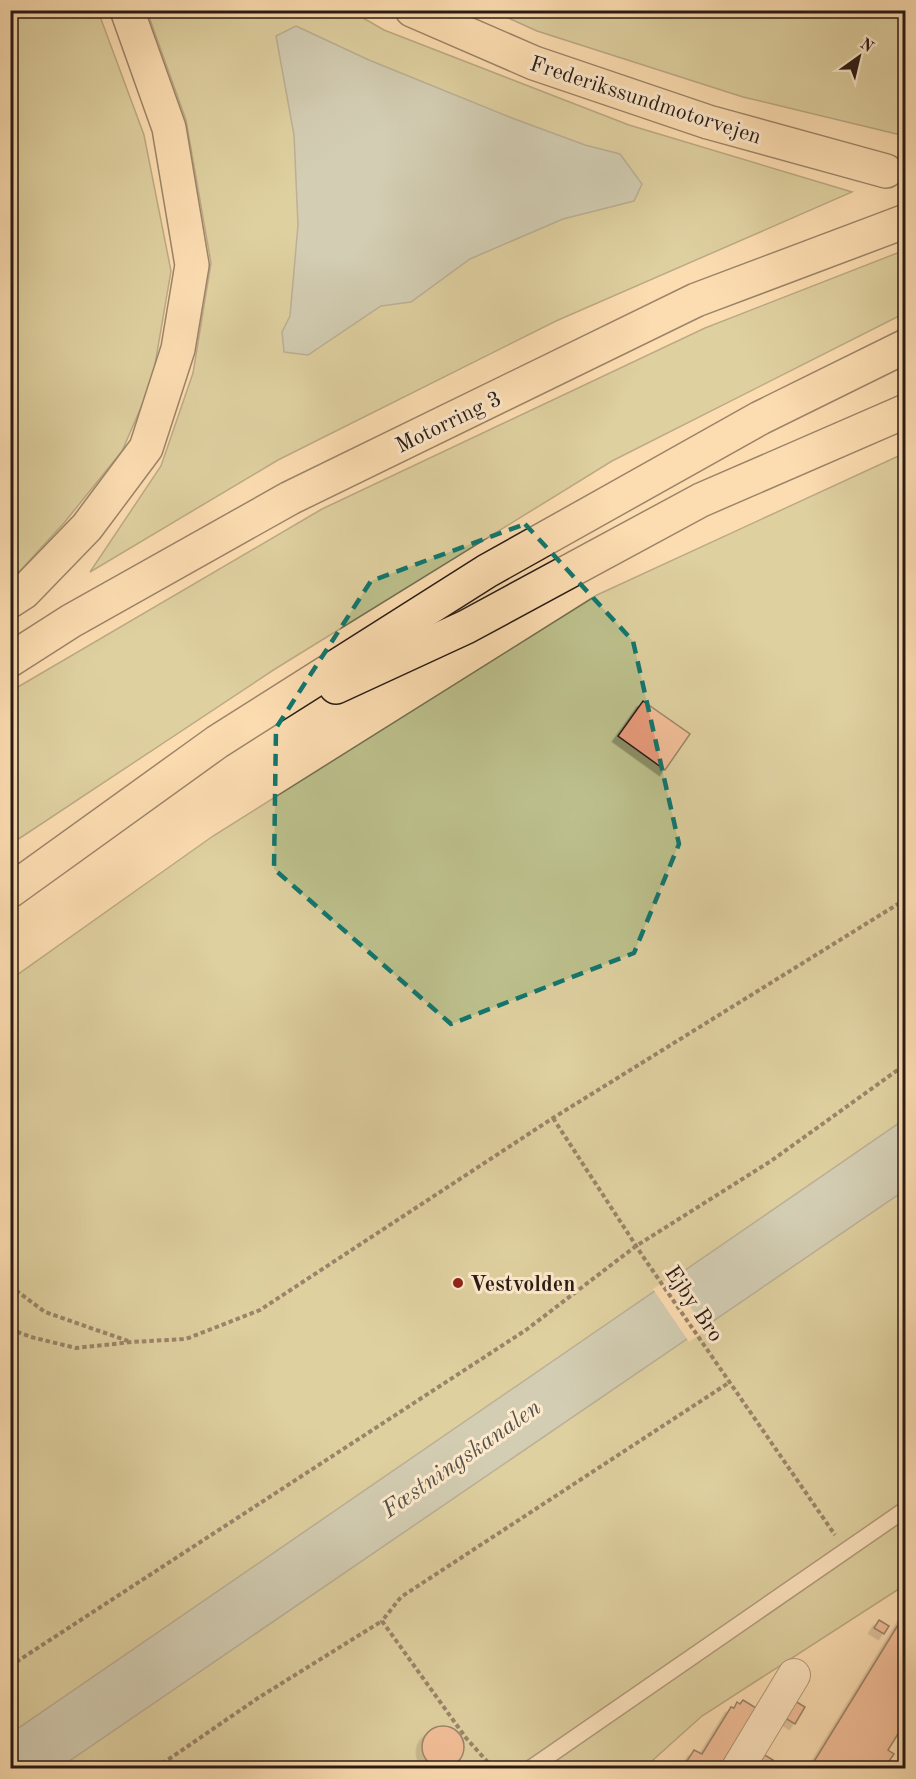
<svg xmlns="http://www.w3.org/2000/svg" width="916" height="1779" font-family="'Old Standard TT',serif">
<defs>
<filter id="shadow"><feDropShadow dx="-5.5" dy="5.5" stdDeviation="0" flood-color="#0004"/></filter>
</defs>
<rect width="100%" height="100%" fill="#fcddb1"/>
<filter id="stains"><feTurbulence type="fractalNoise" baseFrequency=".00333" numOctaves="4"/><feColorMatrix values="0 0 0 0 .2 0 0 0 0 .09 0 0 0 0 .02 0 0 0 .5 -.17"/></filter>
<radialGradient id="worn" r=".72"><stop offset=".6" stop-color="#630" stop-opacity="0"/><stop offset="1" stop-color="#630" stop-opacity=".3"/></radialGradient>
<!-- green -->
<g fill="#bdc18d" stroke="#726e50" stroke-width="1.5">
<path d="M 11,11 L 98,11 L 144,135 L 171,271 L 152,382 L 122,451 L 64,523 L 18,573 L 11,579 Z"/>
<path d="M 147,11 L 351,11 L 384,30 L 629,125 L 852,192 L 556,321 L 278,460 L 90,572 L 161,466 L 193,373 L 211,263 L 186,120 Z"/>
<path d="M 493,11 L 905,11 L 905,136 L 743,97 L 537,31 Z"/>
<path d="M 905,250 L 905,313 L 612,461 L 275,669 L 11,844 L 11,691 L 322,509 L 705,328 Z"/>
<path d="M 905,453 L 905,1585 L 702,1716 L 644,1768 L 11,1768 L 10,980 L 213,836 L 597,595 Z"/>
</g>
<!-- water -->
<g fill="#a2bab5" stroke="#717a75" stroke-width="1.5">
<path d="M 296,26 L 369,60 L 512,118 L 585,145 L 620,154 L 642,184 L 634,201 L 563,219 L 470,259 L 411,302 L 381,306 L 308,355 L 284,352 L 282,332 L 290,316 L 298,225 L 294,135 L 276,36 Z"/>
<path d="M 905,1119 L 905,1190 L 59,1768 L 11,1768 L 10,1734 Z"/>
</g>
<!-- pier -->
<path fill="#fcddb1" d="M 670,1277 L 706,1330 L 689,1342 L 653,1289 Z"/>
<!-- building -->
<g fill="#e99c7d" stroke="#281a14" stroke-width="1.5" filter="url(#shadow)">
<path d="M 643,701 L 690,734 L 665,770 L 618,736 Z"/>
<path d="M 906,1612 L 906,1721 L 888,1750 L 894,1754 L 885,1767 L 879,1764 L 876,1768 L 810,1768 Z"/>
<path d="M 879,1620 L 889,1626 L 884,1634 L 874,1628 Z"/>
<path d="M 743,1700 L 756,1708 L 719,1768 L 699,1768 L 687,1761 L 694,1750 L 702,1754 L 731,1707 L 734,1708 L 737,1702 L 740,1704 Z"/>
<path d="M 795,1701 L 805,1707 L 795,1724 L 785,1718 Z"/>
<circle cx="443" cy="1747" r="21"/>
<path d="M 763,1754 L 773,1760 L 768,1768 L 754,1768 Z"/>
</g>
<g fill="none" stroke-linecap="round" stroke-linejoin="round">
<!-- lane casing -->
<g stroke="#5d4b3b" stroke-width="18">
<path id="lane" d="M 531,1768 L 906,1509"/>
</g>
<!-- street casing -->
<g stroke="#5d4b3b" stroke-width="34">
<path id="street" d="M 738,1768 L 794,1675"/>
</g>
<!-- highway casing -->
<g stroke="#281a14" stroke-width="36">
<g id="highway">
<path d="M 412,10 L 534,63 L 708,122 L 886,171"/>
<path d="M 10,601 L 24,592 L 87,527 L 146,448 L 178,349 L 192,265 L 169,128 L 127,10"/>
<path d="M 10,660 L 71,621 L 290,498 L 696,300 L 906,221"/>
<path d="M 336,687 L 466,627 L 701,500 L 906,411"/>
<path d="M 10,891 L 217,742 L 487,571 L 760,418 L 906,346"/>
</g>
</g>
<!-- path -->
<g stroke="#281a14" stroke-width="4" stroke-dasharray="4.5 3" stroke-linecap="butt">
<path d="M 553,1118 L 644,1258 L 835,1535"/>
<path d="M 10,1286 L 45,1312 L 128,1341"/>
<path d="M 10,1329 L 31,1337 L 76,1348 L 132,1342 L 186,1339 L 260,1310 L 553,1118 L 906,899"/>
<path d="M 10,1666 L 526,1330 L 636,1246 L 771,1161 L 906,1064"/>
<path d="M 156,1768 L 258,1698 L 382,1621"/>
<path d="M 493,1768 L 466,1738 L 382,1621 L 401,1597 L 730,1382"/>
</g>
<!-- lane -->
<use href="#lane" stroke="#fde9cc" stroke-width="15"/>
<!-- street -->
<use href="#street" stroke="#fde9cc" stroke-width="32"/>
<!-- highway -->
<use href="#highway" stroke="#fcddb1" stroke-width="33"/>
</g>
<!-- marked area -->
<path d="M0 0H916V1779H0ZM 525,524 L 633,641 L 679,844 L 634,953 L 451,1024 L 274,869 L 276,728 L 371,581 Z" fill="#fcddb1" fill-opacity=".55" fill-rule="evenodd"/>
<path fill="none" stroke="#0f766e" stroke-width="4.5" stroke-dasharray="12 8" stroke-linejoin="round" d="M 525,524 L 633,641 L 679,844 L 634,953 L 451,1024 L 274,869 L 276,728 L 371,581 Z"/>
<!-- markers -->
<circle fill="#8f2418" stroke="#fde9cc" stroke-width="2" cx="458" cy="1283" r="6"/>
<g text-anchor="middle" stroke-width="6" stroke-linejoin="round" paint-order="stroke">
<!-- street labels -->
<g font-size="22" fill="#281a14" stroke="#fde9cc">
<text transform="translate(646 99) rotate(18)" y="8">Frederikssundmotorvejen</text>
<text transform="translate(448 421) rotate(-26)" y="8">Motorring 3</text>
<text transform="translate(695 1303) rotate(56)" y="8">Ejby Bro</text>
</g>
<!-- poi labels -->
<g font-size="22" font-weight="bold" fill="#281a14" stroke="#fde9cc" text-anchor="start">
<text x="470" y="1291">Vestvolden</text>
</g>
<!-- water labels -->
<g font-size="24" font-style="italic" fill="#53524c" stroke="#fde9cc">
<text transform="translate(461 1458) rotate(-35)" y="8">Fæstningskanalen</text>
</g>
</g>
<!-- margin -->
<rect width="916" height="1779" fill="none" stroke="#fcddb1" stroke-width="36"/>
<rect x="12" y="12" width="892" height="1755" fill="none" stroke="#281a14" stroke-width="3"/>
<rect x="18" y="18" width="880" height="1743" fill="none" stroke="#281a14" stroke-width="1.5"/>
<!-- north arrow -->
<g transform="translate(859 57) rotate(34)" stroke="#fde9cc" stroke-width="4.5" paint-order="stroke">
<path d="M0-4.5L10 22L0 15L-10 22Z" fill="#281a14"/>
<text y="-9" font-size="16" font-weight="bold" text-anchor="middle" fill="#281a14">N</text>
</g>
<rect width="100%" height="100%" filter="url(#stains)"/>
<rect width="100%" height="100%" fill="url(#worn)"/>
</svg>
